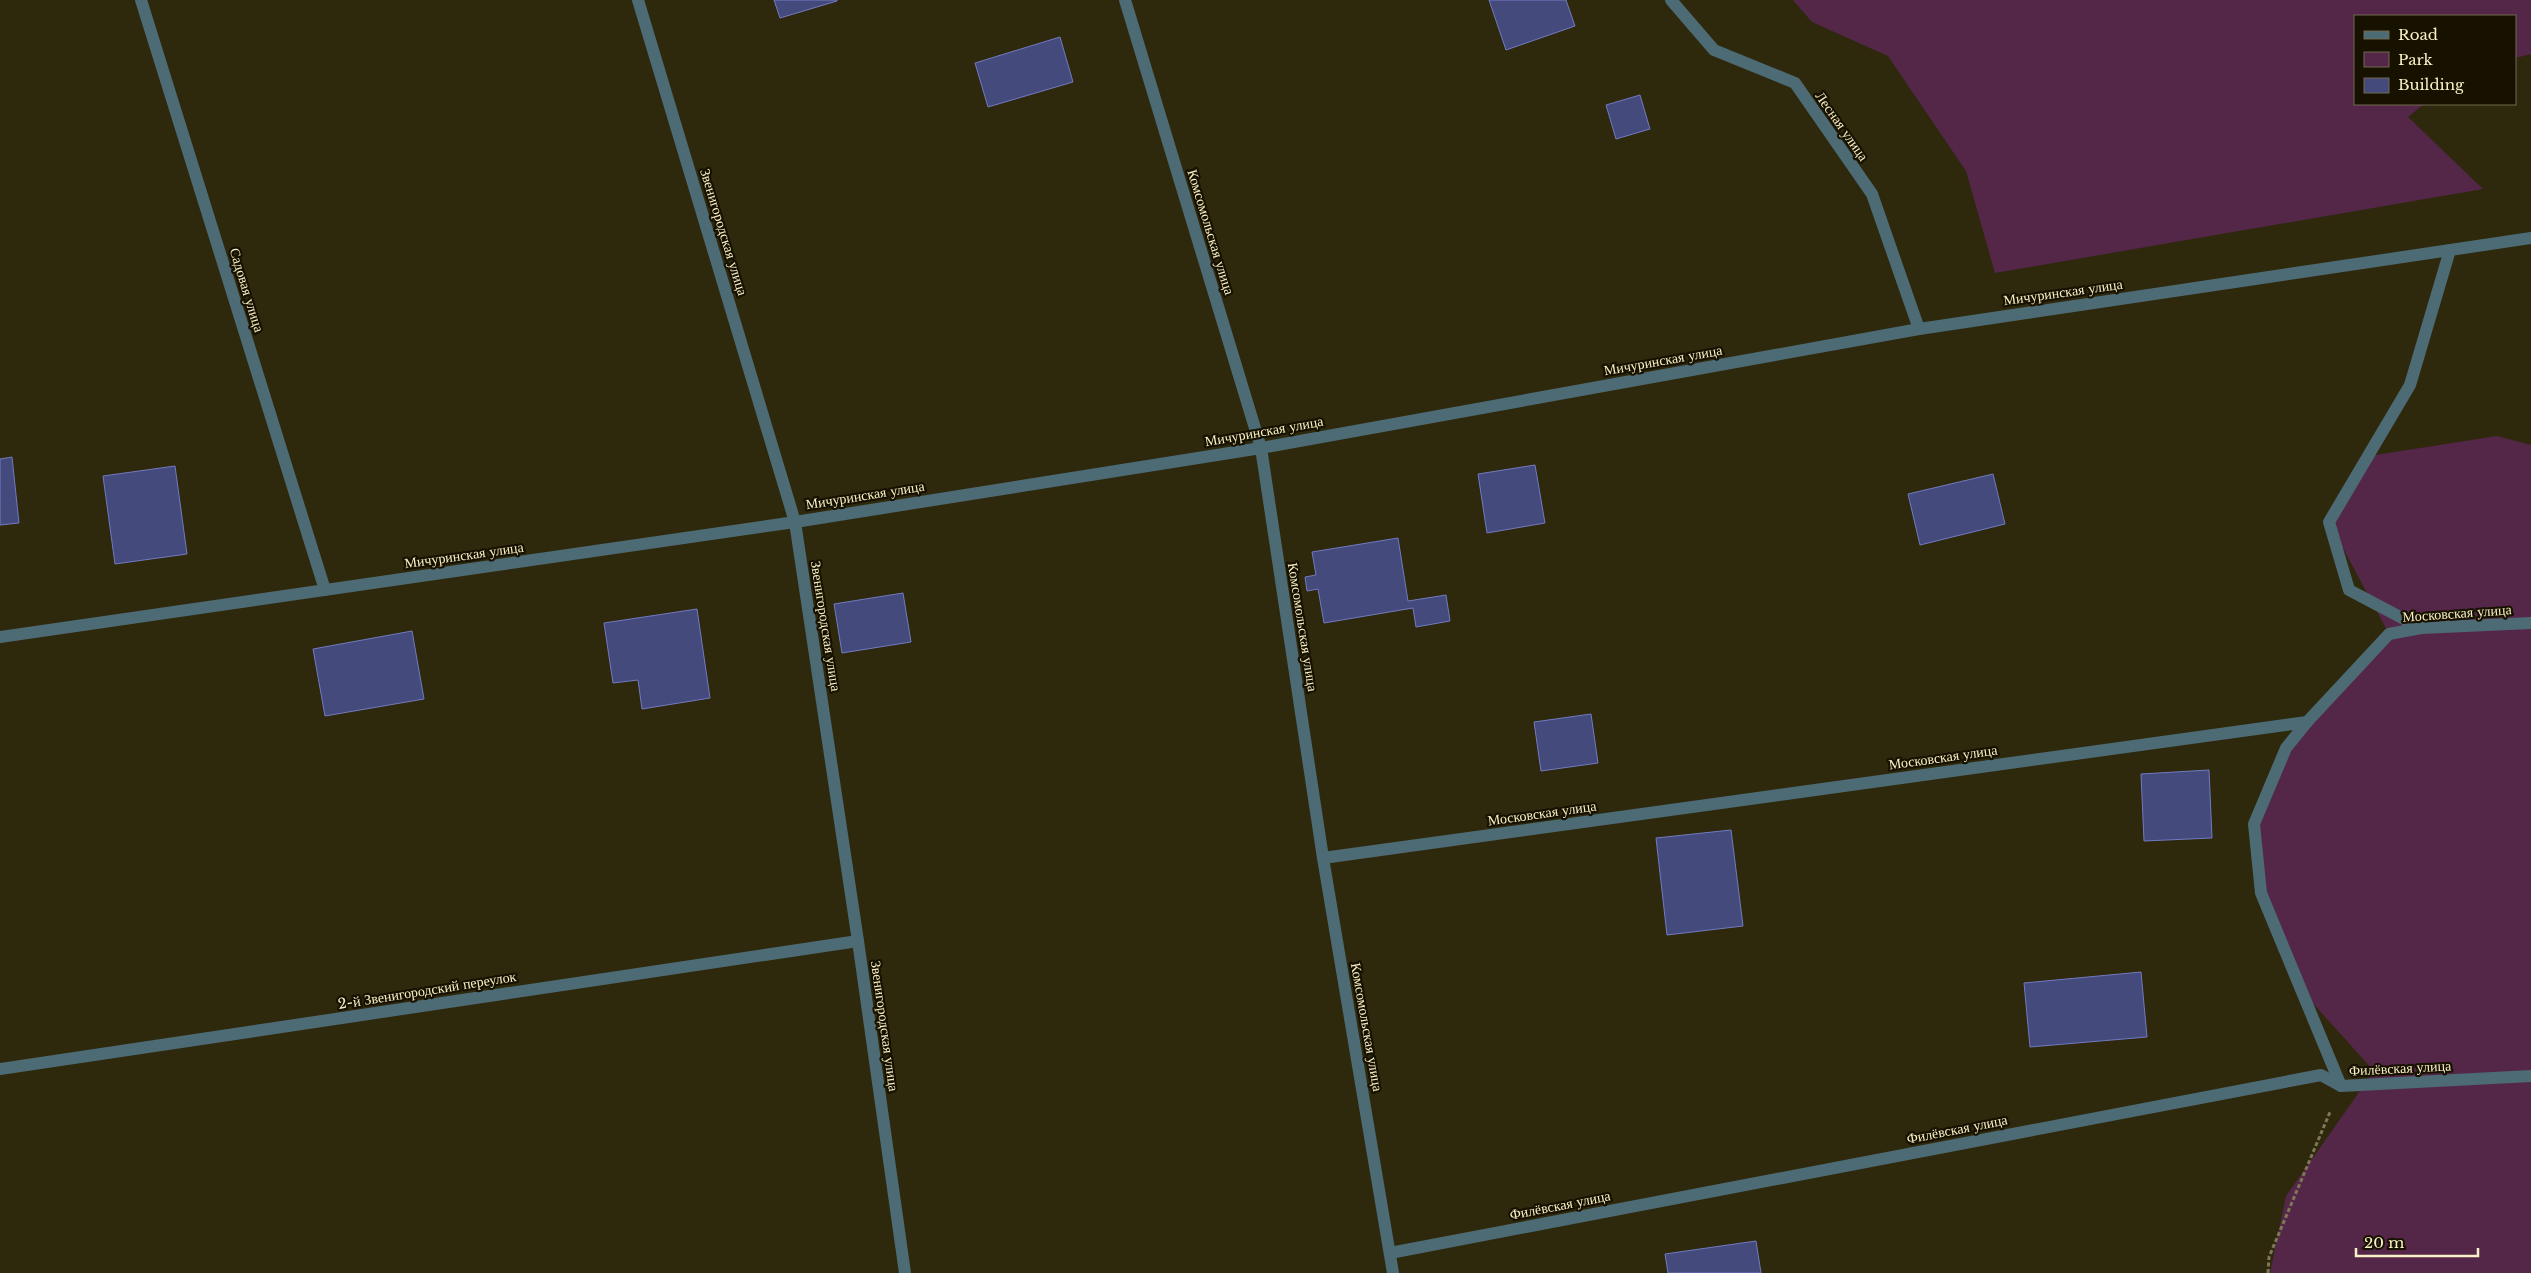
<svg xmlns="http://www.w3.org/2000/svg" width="2531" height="1273" font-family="'Libre Baskerville',serif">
<rect width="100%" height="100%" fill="#2e290d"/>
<!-- green -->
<g fill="#542749">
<path d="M 1793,0 L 2531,0 L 2531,54 L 2515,58 L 2515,16 L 2355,16 L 2355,104 L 2424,104 L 2408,117 L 2483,189 L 1995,273 L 1966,171 L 1888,56 L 1812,22 Z"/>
<path d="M 2497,436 L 2531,445 L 2531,1273 L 2270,1273 L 2286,1196 L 2374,1071 L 2300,989 L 2261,893 L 2254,824 L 2286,748 L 2389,634 L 2329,522 L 2369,456 Z"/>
</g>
<!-- building -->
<g fill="#444a7c" stroke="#727ac2">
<path d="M 774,0 L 837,0 L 837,1 L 780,18 Z"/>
<path d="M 1489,0 L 1566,0 L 1575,26 L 1506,50 Z"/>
<path d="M 1060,37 L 1073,82 L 988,107 L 975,63 Z"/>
<path d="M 1640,95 L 1650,129 L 1616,139 L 1606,105 Z"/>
<path d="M 12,457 L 19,523 L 0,525 L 0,459 Z"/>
<path d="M 1535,465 L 1545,523 L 1487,533 L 1478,474 Z"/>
<path d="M 175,466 L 187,554 L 115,564 L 103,476 Z"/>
<path d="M 1993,474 L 2005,524 L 1920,545 L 1908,494 Z"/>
<path d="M 1398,538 L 1408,601 L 1446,595 L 1450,621 L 1416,627 L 1413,608 L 1324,623 L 1318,589 L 1307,591 L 1305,577 L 1316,575 L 1312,552 Z"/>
<path d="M 903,593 L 911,642 L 842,653 L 834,604 Z"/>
<path d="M 697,609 L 710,698 L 642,709 L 638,680 L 613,683 L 604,623 Z"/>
<path d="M 412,631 L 424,699 L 325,716 L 313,649 Z"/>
<path d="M 1591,714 L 1598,763 L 1541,771 L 1534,722 Z"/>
<path d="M 2209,770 L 2212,838 L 2144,841 L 2141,774 Z"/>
<path d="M 1731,830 L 1743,926 L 1667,935 L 1656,838 Z"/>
<path d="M 2141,972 L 2147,1037 L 2030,1047 L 2024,983 Z"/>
<path d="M 1756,1241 L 1761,1273 L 1668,1273 L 1665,1254 Z"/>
</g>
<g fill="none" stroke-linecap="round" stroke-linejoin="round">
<!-- path -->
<path stroke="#7e7857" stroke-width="3" stroke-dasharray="4 2.5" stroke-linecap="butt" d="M 2268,1273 L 2269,1257 L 2330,1112"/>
<!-- minor -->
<g stroke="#4d6b74" stroke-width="12">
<path d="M 141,0 L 325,590"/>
<path d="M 638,0 L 795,522 L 858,941 L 905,1273"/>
<path d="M 1125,0 L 1261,448 L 1323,858 L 1393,1273"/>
<path d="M 1671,0 L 1714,50 L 1795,83 L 1872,194 L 1919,329"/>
<path d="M 2421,628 L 2349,590 L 2329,522 L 2410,385 L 2450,250"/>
<path d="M 0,637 L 795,522"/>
<path d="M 2307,722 L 2286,748 L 2254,824 L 2261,893 L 2341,1086"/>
<path d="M 1323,858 L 2307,722 L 2389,634 L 2421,628 L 2531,623"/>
<path d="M 0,1069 L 858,941"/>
<path d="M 1390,1253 L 2321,1075 L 2341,1086 L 2531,1076"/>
</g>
<!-- tertiary -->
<path stroke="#4d6b74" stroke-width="12" d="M 795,522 L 1261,448 L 1919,329 L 2531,238"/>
</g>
<g text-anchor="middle" stroke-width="4.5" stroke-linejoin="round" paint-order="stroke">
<!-- street labels -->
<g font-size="14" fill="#f8f0c6" stroke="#171100">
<text transform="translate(1842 126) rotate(55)" y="5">Лесная улица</text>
<text transform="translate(724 232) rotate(73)" y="5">Звенигородская улица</text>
<text transform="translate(1211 232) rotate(73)" y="5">Комсомольская улица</text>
<text transform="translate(247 290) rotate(73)" y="5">Садовая улица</text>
<text transform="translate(2063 292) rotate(-8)" y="5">Мичуринская улица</text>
<text transform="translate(1663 360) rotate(-10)" y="5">Мичуринская улица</text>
<text transform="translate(1264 431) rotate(-10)" y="5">Мичуринская улица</text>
<text transform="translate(865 495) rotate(-9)" y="5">Мичуринская улица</text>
<text transform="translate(464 555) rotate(-8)" y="5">Мичуринская улица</text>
<text transform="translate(2457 613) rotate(-4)" y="5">Московская улица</text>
<text transform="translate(826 626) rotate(81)" y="5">Звенигородская улица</text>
<text transform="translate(1303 627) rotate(81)" y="5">Комсомольская улица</text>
<text transform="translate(1943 757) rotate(-8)" y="5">Московская улица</text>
<text transform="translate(1542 813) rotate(-8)" y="5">Московская улица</text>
<text transform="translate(427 990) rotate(-9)" y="5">2-й Звенигородский переулок</text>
<text transform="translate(885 1026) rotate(82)" y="5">Звенигородская улица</text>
<text transform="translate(1367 1027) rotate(80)" y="5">Комсомольская улица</text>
<text transform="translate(2400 1068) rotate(-3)" y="5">Филёвская улица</text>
<text transform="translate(1957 1129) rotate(-11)" y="5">Филёвская улица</text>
<text transform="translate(1560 1205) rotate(-11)" y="5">Филёвская улица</text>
</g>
</g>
<!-- legend -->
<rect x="2354" y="15" width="162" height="90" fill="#171100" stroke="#716a4f"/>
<rect x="2364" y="31" width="25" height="8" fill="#4d6b74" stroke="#716a4f"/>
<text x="2398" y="40" font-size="15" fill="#f8f0c6">Road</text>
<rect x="2364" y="52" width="25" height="15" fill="#542749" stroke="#716a4f"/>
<text x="2398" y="65" font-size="15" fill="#f8f0c6">Park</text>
<rect x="2364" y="78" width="25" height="15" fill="#444a7c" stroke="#716a4f"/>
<text x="2398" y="90" font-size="15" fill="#f8f0c6">Building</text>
<!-- scale -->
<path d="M2356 1248v8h122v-8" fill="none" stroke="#f8f0c6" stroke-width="2.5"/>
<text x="2364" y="1248" font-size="15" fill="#f8f0c6" stroke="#171100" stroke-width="4" paint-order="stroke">20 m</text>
</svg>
